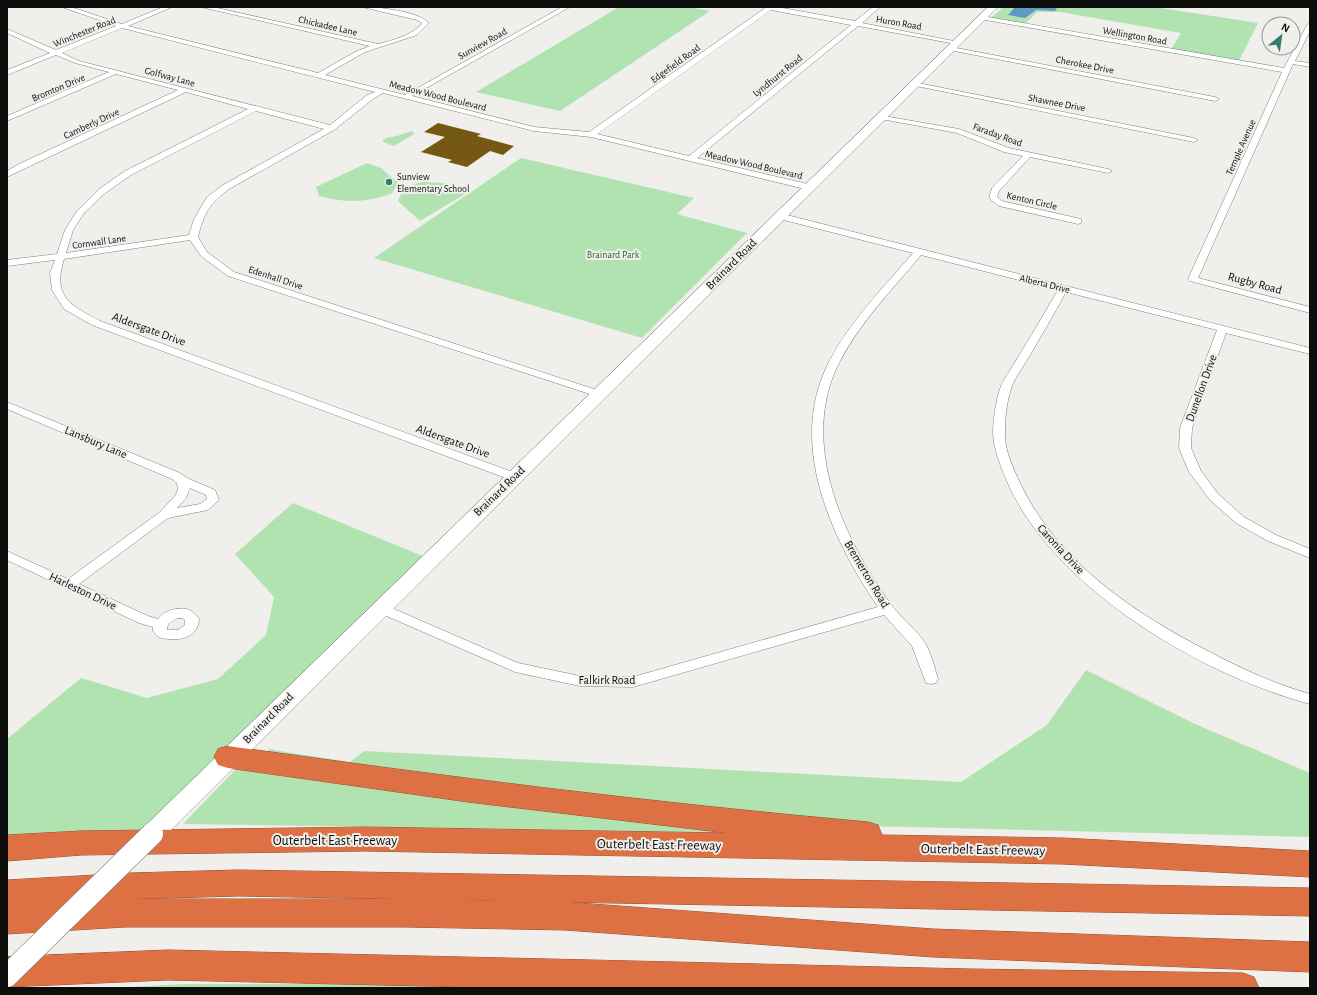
<svg xmlns="http://www.w3.org/2000/svg" width="1317" height="995" font-family="'Alegreya Sans',sans-serif">
<rect width="100%" height="100%" fill="#f0efec"/>
<!-- green -->
<g fill="#b1e3b1">
<path d="M 619,7 L 688,7 L 710,11 L 560,111 L 476,92 Z"/>
<path d="M 1003,7 L 1015,7 L 1008,14 L 1036,10 L 1055,11 L 1058,7 L 1154,7 L 1258,23 L 1238,63 L 1170,51 L 1181,33 L 1060,12 L 1037,12 L 1024,25 L 990,19 Z"/>
<path d="M 413,131 L 414,134 L 394,146 L 383,142 L 383,140 C 389,136 394,137 400,135 C 404,134 407,132 413,131 Z"/>
<path d="M 521,158 L 694,198 L 677,214 L 747,233 L 642,338 L 374,258 Z"/>
<path d="M 367,163 L 381,168 L 398,183 L 392,193 C 369,203 342,203 319,196 L 316,187 Z"/>
<path d="M 426,182 C 439,183 459,182 465,194 L 420,221 L 398,201 C 402,188 413,183 426,182 Z"/>
<path d="M 293,503 L 430,559 L 152,834 L 7,848 L 7,739 L 81,678 L 147,698 L 218,679 L 266,635 L 274,597 L 235,554 Z"/>
<path d="M 1086,670 L 1195,724 L 1310,773 L 1310,837 L 869,826 L 271,755 L 268,749 L 350,762 L 364,751 L 961,782 L 1047,725 Z"/>
<path d="M 239,769 L 713,830 L 708,832 L 183,824 L 234,771 Z"/>
<path d="M 184,984 L 431,984 L 431,988 L 109,988 Z"/>
</g>
<!-- water -->
<path fill="#5f98c5" d="M 1015,7 L 1058,7 L 1055,11 L 1036,10 L 1025,18 L 1008,15 Z"/>
<!-- building -->
<path fill="#755814" d="M 438,123 L 481,134 L 477,136 L 514,146 L 503,155 L 490,151 L 467,167 L 448,162 L 452,160 L 421,152 L 445,137 L 424,132 Z"/>
<g fill="none" stroke-linecap="round" stroke-linejoin="round">
<!-- minor casing -->
<g stroke="#807f7c" stroke-width="1">
<g id="minor">
<path d="M 62,7 L 71,7 L 122,24 L 163,7 L 172,7 L 128,26 L 318,73 L 355,52 L 370,46 L 201,7 L 213,7 L 378,44 C 393,40 412,36 422,23 L 417,20 L 362,7 C 378,7 418,11 429,23 L 417,35 L 365,52 L 325,75 L 405,95 L 562,7 L 570,7 L 412,96 L 534,127 L 589,132 L 765,8 L 764,7 L 777,7 L 855,21 L 873,7 L 880,7 L 862,23 L 959,42 L 956,44 L 858,26 L 697,158 L 812,185 L 812,189 L 809,190 L 591,137 L 534,131 L 383,93 L 373,99 L 334,130 L 229,189 C 209,204 204,213 198,237 L 207,252 L 234,272 L 603,392 L 604,394 L 603,396 L 599,397 L 228,276 L 201,256 L 190,240 L 64,259 C 52,297 70,305 100,321 L 518,474 L 520,477 L 518,480 L 514,481 L 92,325 L 64,309 L 52,290 L 50,273 L 55,260 L 7,266 L 7,260 L 57,254 L 65,230 L 77,211 L 98,190 L 125,171 L 248,109 L 186,92 L 7,177 L 7,171 L 19,164 L 178,90 L 116,74 L 7,121 L 7,116 L 109,72 L 75,63 L 56,55 L 7,75 L 7,70 L 50,53 L 7,33 L 7,29 L 56,50 L 116,26 ZM 771,10 L 851,25 L 689,156 L 597,134 ZM 122,28 L 375,92 L 367,95 L 330,125 L 79,61 L 62,53 ZM 256,111 L 324,129 L 223,185 L 207,197 L 194,219 L 189,235 L 66,253 L 73,230 L 84,213 L 104,194 L 131,175 Z"/>
<path d="M 982,16 L 1284,68 L 1307,25 L 1310,23 L 1310,31 L 1295,61 L 1310,63 L 1310,67 L 1293,64 L 1198,278 L 1310,307 L 1310,313 L 1190,281 L 1188,279 L 1282,72 L 980,19 L 979,18 Z"/>
<path d="M 951,47 L 1215,97 L 1219,99 L 1215,101 L 949,50 L 949,48 Z"/>
<path d="M 913,82 L 1194,138 L 1198,140 L 1194,142 L 916,86 L 912,84 Z"/>
<path d="M 878,115 L 959,129 L 1009,148 L 1108,169 L 1112,171 L 1108,173 L 1030,157 L 999,191 L 997,197 L 1002,201 L 1081,219 L 1081,223 L 1078,224 L 999,206 L 989,198 L 992,188 L 1023,156 L 1004,152 L 957,133 L 881,119 L 878,119 Z"/>
<path d="M 779,213 L 1310,348 L 1310,354 L 1226,333 L 1192,428 L 1191,448 L 1201,471 L 1218,494 L 1244,517 L 1276,535 L 1310,549 L 1310,558 L 1268,541 L 1236,523 L 1210,500 L 1189,472 L 1179,448 L 1180,428 L 1217,330 L 1066,292 C 1054,314 1041,336 1029,357 C 1023,367 1016,376 1012,386 C 1007,400 1005,416 1005,431 C 1004,450 1013,468 1021,485 C 1059,563 1135,614 1210,652 C 1242,669 1275,684 1310,694 L 1310,704 C 1202,675 1059,591 1010,488 C 1002,470 993,450 993,430 C 994,416 996,399 1001,386 C 1005,376 1013,367 1018,357 C 1032,335 1045,312 1058,290 L 921,255 C 893,289 861,321 840,361 C 802,433 835,518 875,581 C 882,592 889,603 898,613 C 906,622 916,630 923,640 C 931,651 934,666 938,679 L 936,683 L 931,684 L 926,683 L 912,646 L 884,615 L 633,687 L 580,686 L 515,672 L 375,611 L 373,608 L 375,605 L 385,605 L 518,663 L 580,676 L 633,677 L 878,607 C 831,538 786,442 830,360 C 851,320 884,287 913,253 L 776,218 L 775,216 Z"/>
<path d="M 7,402 L 180,473 L 187,478 L 215,490 L 219,500 L 208,510 L 168,518 L 79,584 L 148,616 L 158,619 C 165,610 179,606 190,610 L 199,618 C 199,640 175,642 158,637 L 153,631 L 153,627 L 139,623 L 7,560 L 7,551 L 68,579 L 160,512 L 175,496 L 178,490 L 177,483 L 172,479 L 7,409 ZM 190,488 L 206,495 L 207,499 L 200,504 L 177,508 L 186,498 ZM 177,618 L 182,618 L 185,620 L 185,625 L 178,630 L 167,630 L 168,624 Z"/>
</g>
</g>
<!-- secondary casing -->
<g stroke="#807f7c" stroke-width="1">
<path id="secondary" d="M 988,7 L 998,7 L 160,841 L 152,844 L 144,841 L 141,834 L 144,827 Z"/>
</g>
<!-- motorway casing -->
<g stroke="#954e30" stroke-width="1">
<g id="motorway">
<path d="M 228,746 C 441,776 654,803 868,822 L 878,825 L 882,835 L 1063,838 L 1310,851 L 1310,877 L 1063,864 L 365,851 L 81,855 L 7,861 L 7,835 L 81,831 L 365,827 L 727,833 L 468,802 L 228,768 L 218,765 L 214,757 L 218,749 Z"/>
<path d="M 238,870 L 1310,888 L 1310,916 L 238,896 L 131,899 L 406,899 L 565,902 L 933,929 L 1310,942 L 1310,972 L 933,957 L 565,930 L 406,927 L 125,927 L 7,934 L 7,880 L 131,873 Z"/>
<path d="M 168,950 L 970,969 L 1243,973 L 1254,977 L 1259,988 L 510,988 L 168,980 L 7,987 L 7,957 Z"/>
</g>
</g>
<!-- minor -->
<use href="#minor" fill="#fff" fill-rule="evenodd"/>
<!-- secondary -->
<use href="#secondary" fill="#fff" fill-rule="evenodd"/>
<!-- motorway -->
<use href="#motorway" fill="#de7144" fill-rule="evenodd"/>
<!-- secondary-bridge casing -->
<g stroke="#807f7c" stroke-width="23" stroke-linecap="butt">
<path id="secondary-bridge" d="M 7,976 L 152,834"/>
</g>
<!-- secondary-bridge -->
<use href="#secondary-bridge" stroke="#fff" stroke-width="22"/>
</g>
<!-- markers -->
<circle fill="#377c71" stroke="#f0efec" stroke-width="1.5" cx="389" cy="182" r="4"/>
<g text-anchor="middle" stroke-width="4" stroke-linejoin="round" paint-order="stroke">
<!-- far-street labels -->
<g font-size="10" fill="#0d0d0c" stroke="#f0efec">
<text transform="translate(899 22) rotate(10)" y="4">Huron Road</text>
<text transform="translate(328 25) rotate(13)" y="4">Chickadee Lane</text>
<text transform="translate(84 31) rotate(-22)" y="4">Winchester Road</text>
<text transform="translate(1135 35) rotate(10)" y="4">Wellington Road</text>
<text transform="translate(482 43) rotate(-29)" y="4">Sunview Road</text>
<text transform="translate(675 63) rotate(-36)" y="4">Edgefield Road</text>
<text transform="translate(1085 64) rotate(11)" y="4">Cherokee Drive</text>
<text transform="translate(777 75) rotate(-39)" y="4">Lyndhurst Road</text>
<text transform="translate(170 76) rotate(15)" y="4">Golfway Lane</text>
<text transform="translate(58 87) rotate(-23)" y="4">Bromton Drive</text>
<text transform="translate(438 95) rotate(14)" y="4">Meadow Wood Boulevard</text>
<text transform="translate(1057 102) rotate(11)" y="4">Shawnee Drive</text>
<text transform="translate(91 123) rotate(-25)" y="4">Camberly Drive</text>
<text transform="translate(998 134) rotate(20)" y="4">Faraday Road</text>
<text transform="translate(1240 147) rotate(-66)" y="4">Temple Avenue</text>
<text transform="translate(754 164) rotate(13)" y="4">Meadow Wood Boulevard</text>
<text transform="translate(1032 200) rotate(13)" y="4">Kenton Circle</text>
<text transform="translate(99 241) rotate(-8)" y="4">Cornwall Lane</text>
<text transform="translate(276 277) rotate(18)" y="4">Edenhall Drive</text>
<text transform="translate(1045 283) rotate(14)" y="4">Alberta Drive</text>
</g>
<!-- far-poi labels -->
<g font-size="10" fill="#0d0d0c" stroke="#f0efec" text-anchor="start">
<text x="397" y="180">Sunview<tspan x="397" dy="12">Elementary School</tspan></text>
</g>
<!-- far-park labels -->
<g font-size="10" fill="#206626" stroke="#f0efec">
<text x="613" y="258">Brainard Park</text>
</g>
<!-- street labels -->
<g font-size="12" fill="#0d0d0c" stroke="#f0efec">
<text transform="translate(731 264) rotate(-45)" y="4">Brainard Road</text>
<text transform="translate(1255 283) rotate(15)" y="4">Rugby Road</text>
<text transform="translate(149 329) rotate(20)" y="4">Aldersgate Drive</text>
<text transform="translate(1201 388) rotate(-70)" y="4">Dunellon Drive</text>
<text transform="translate(453 441) rotate(20)" y="4">Aldersgate Drive</text>
<text transform="translate(96 442) rotate(23)" y="4">Lansbury Lane</text>
<text transform="translate(499 491) rotate(-44)" y="4">Brainard Road</text>
<text transform="translate(1061 549) rotate(47)" y="4">Caronia Drive</text>
<text transform="translate(867 574) rotate(59)" y="4">Bremerton Road</text>
<text transform="translate(83 591) rotate(25)" y="4">Harleston Drive</text>
<text x="607" y="684">Falkirk Road</text>
<text transform="translate(268 718) rotate(-45)" y="4">Brainard Road</text>
</g>
<!-- near-street labels -->
<g font-size="14" fill="#0d0d0c" stroke="#f0efec">
<text x="335" y="845">Outerbelt East Freeway</text>
<text transform="translate(659 844) rotate(1)" y="5">Outerbelt East Freeway</text>
<text transform="translate(983 849) rotate(1)" y="5">Outerbelt East Freeway</text>
</g>
</g>
<!-- border -->
<rect width="1317" height="995" fill="none" stroke="#0d0d0c" stroke-width="16"/>
<!-- north arrow -->
<g transform="translate(1281 36) rotate(29)"><circle r="19" fill="#f0efec" stroke="#959592"/>
<path d="M0-3L7 15L0 10L-7 15Z" fill="#377c71"/>
<text y="-6" font-size="11" font-weight="bold" text-anchor="middle" fill="#0d0d0c">N</text>
</g>
</svg>
